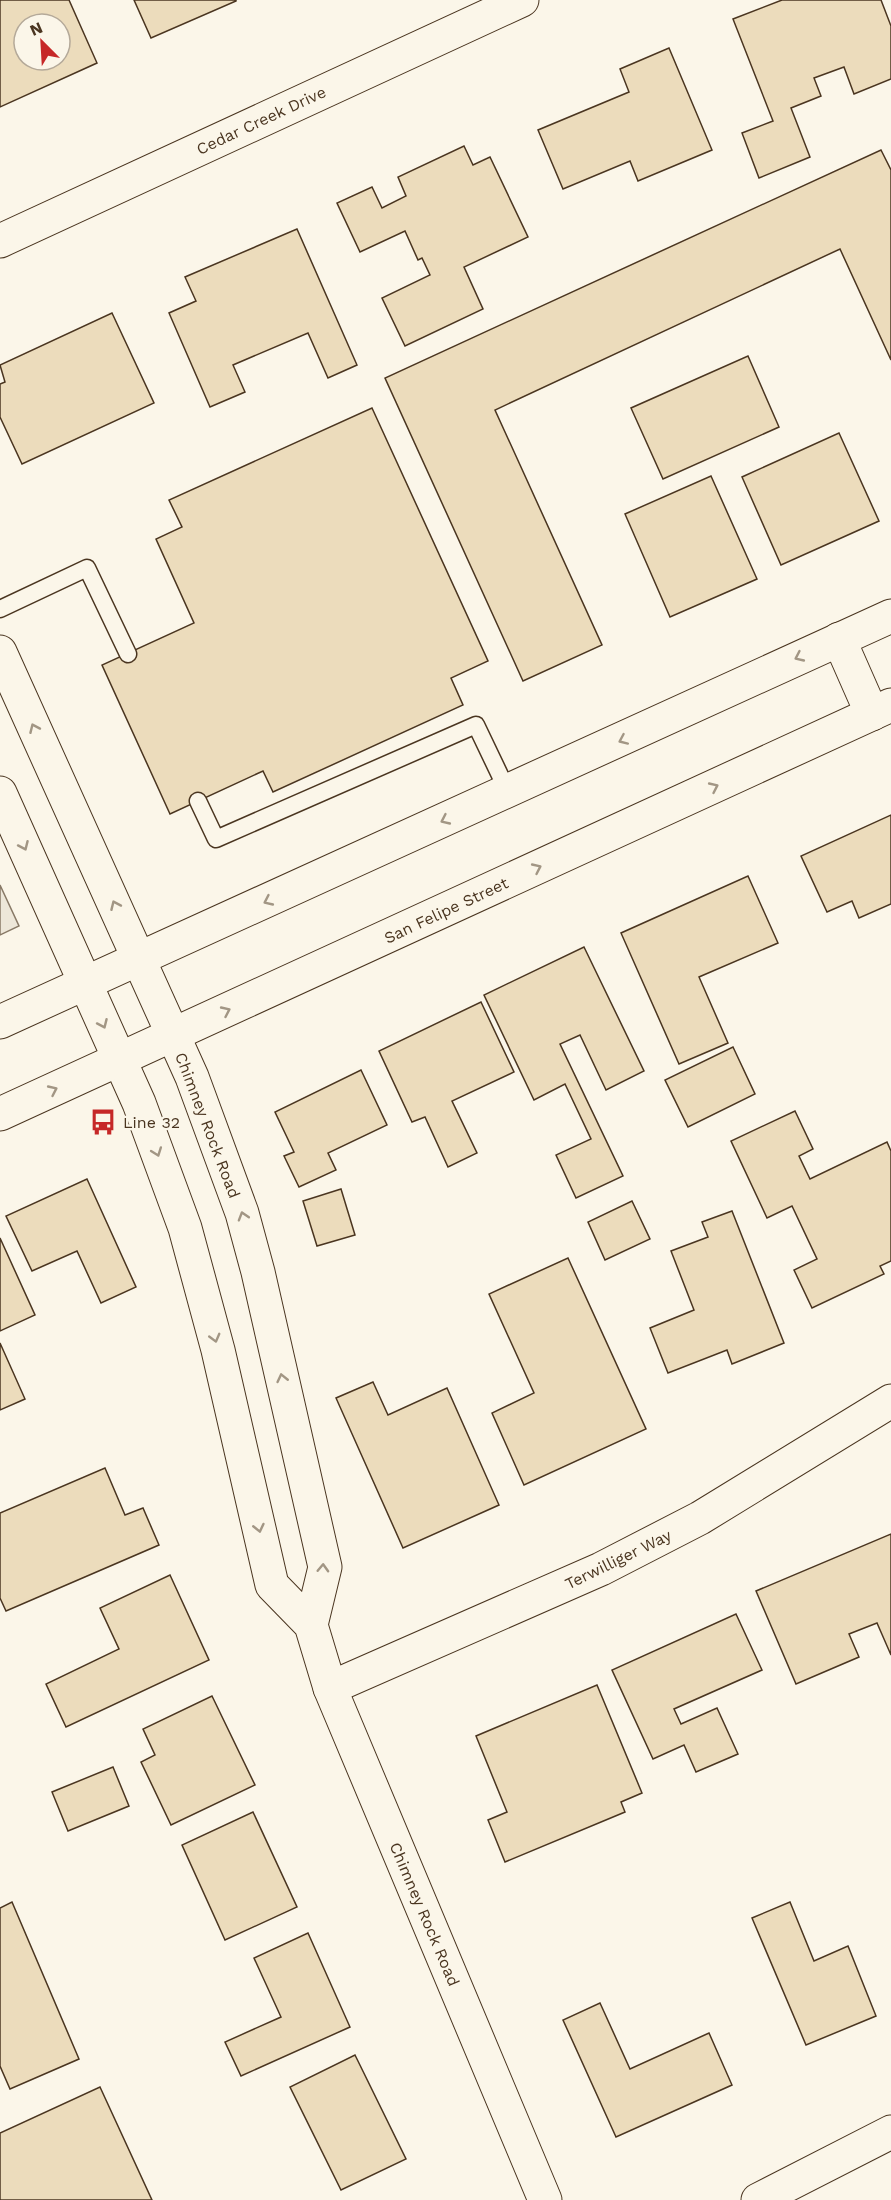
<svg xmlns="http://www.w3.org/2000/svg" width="891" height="2200" font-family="'Work Sans',sans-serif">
<rect width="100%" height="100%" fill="#fbf6e9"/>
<!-- parking -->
<path fill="#ede7d9" stroke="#887966" stroke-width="1.5" d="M 0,885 L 19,926 L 0,935 Z"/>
<!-- building -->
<g fill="#ecdcbc" stroke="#4a3520" stroke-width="1.5" fill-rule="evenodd">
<path d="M 0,0 L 69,0 L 97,63 L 0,107 ZM 24,24 L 60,24 L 60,60 L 24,60 Z"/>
<path d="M 134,0 L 236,0 L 236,1 L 151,38 Z"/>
<path d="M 782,0 L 881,0 L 891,26 L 891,79 L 854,94 L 844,67 L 814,78 L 821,96 L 791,108 L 810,157 L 759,178 L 742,133 L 773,121 L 733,19 Z"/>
<path d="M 669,48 L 712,150 L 638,181 L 630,161 L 563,189 L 538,130 L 629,92 L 620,69 Z"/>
<path d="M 464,146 L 473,165 L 490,157 L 528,237 L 464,267 L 483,309 L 405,346 L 382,298 L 430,275 L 422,258 L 418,260 L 405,231 L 360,252 L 337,203 L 372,187 L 382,208 L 406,196 L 398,177 Z"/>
<path d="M 881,150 L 891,170 L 891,360 L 840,249 L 495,410 L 602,645 L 523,681 L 385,378 Z"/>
<path d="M 297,229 L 357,365 L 328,378 L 308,333 L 233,365 L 245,392 L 210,407 L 169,313 L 196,301 L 185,277 Z"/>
<path d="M 112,313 L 154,403 L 22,464 L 0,417 L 0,384 L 5,382 L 0,365 Z"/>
<path d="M 748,356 L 779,427 L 663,479 L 631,408 Z"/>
<path d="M 372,408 L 488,661 L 451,678 L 463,705 L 273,792 L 263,771 L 170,814 L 102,665 L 194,623 L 156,539 L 182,527 L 169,500 Z"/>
<path d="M 839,433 L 879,521 L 781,565 L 742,477 Z"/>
<path d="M 711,476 L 757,579 L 670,617 L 625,514 Z"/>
<path d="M 891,815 L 891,904 L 859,918 L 852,901 L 827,912 L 801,856 Z"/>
<path d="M 748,876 L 778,943 L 699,977 L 728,1043 L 679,1064 L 621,933 Z"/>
<path d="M 584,947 L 644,1071 L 606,1090 L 580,1035 L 560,1044 L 623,1176 L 576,1198 L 556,1155 L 591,1139 L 565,1084 L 534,1100 L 484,995 Z"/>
<path d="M 481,1002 L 514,1072 L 452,1101 L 477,1153 L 448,1167 L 425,1117 L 412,1122 L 379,1051 Z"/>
<path d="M 733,1047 L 755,1094 L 688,1127 L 665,1080 Z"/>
<path d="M 361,1070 L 387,1125 L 328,1153 L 336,1170 L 299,1187 L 284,1156 L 294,1152 L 275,1112 Z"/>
<path d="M 795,1111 L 813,1149 L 799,1156 L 810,1179 L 887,1142 L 891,1151 L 891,1261 L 880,1266 L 884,1274 L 812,1308 L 794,1270 L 817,1259 L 792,1206 L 767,1218 L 731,1141 Z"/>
<path d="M 87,1179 L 136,1287 L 101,1303 L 77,1251 L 32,1271 L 6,1216 Z"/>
<path d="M 341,1189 L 355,1235 L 317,1246 L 303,1201 Z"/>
<path d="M 632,1201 L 650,1239 L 605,1260 L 588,1222 Z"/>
<path d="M 732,1211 L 784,1343 L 732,1364 L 727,1350 L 668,1373 L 650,1328 L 694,1310 L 671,1251 L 708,1237 L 702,1222 Z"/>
<path d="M 0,1238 L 35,1315 L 0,1331 Z"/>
<path d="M 568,1258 L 646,1429 L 524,1485 L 492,1413 L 534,1393 L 489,1294 Z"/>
<path d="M 0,1343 L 25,1399 L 0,1410 Z"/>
<path d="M 373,1382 L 388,1415 L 447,1388 L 499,1505 L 403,1548 L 336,1398 Z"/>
<path d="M 105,1468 L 125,1515 L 143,1508 L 159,1545 L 6,1611 L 0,1598 L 0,1513 Z"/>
<path d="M 891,1534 L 891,1655 L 877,1623 L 849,1634 L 859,1657 L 796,1684 L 756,1591 Z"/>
<path d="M 170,1575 L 209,1660 L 66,1727 L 46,1684 L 119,1649 L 100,1608 Z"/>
<path d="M 736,1614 L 762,1670 L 674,1709 L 681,1724 L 717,1708 L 738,1754 L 696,1772 L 684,1745 L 653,1759 L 612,1670 Z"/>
<path d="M 597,1685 L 642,1793 L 621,1802 L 625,1812 L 505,1862 L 488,1820 L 507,1812 L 476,1736 Z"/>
<path d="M 212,1696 L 255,1785 L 171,1825 L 141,1762 L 155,1755 L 143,1729 Z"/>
<path d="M 113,1767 L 129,1806 L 68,1831 L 52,1792 Z"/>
<path d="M 253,1812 L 297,1907 L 225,1940 L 182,1845 Z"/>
<path d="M 12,1902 L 79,2059 L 10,2089 L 0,2066 L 0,1908 Z"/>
<path d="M 790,1902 L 814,1961 L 848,1946 L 876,2016 L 806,2045 L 752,1918 Z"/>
<path d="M 308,1933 L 350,2027 L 241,2076 L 225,2042 L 281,2017 L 254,1958 Z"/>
<path d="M 600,2003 L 630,2069 L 709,2033 L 732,2085 L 616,2137 L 563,2020 Z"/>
<path d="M 355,2055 L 406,2159 L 341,2190 L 290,2087 Z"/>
<path d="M 100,2087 L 152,2200 L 0,2200 L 0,2133 Z"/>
</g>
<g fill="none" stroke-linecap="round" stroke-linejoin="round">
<!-- service casing -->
<g stroke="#4a3520" stroke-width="19">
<g id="service">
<path d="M 0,609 L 87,568 L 128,654"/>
<path d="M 198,801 L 216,839 L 476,725 L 508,792"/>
</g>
</g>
<!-- minor casing -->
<g stroke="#4a3520" stroke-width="35">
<g id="minor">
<path d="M 0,241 L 522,0"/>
<path d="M 330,1688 L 601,1569 L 700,1518 L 891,1401"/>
<path d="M 758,2200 L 891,2132"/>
</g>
</g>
<!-- secondary casing -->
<g stroke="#4a3520" stroke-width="35">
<g id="secondary">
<path d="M 839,639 L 872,714"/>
<path d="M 0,652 L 192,1077 L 242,1213 L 258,1272 L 325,1567 L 311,1625"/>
<path d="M 0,793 L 139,1103 L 185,1228 L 218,1350 L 272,1585 L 311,1625 L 330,1688 L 545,2200"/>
<path d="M 0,1022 L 891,616"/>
<path d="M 0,1114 L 891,705"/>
</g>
</g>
<!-- service -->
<use href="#service" stroke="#fbf6e9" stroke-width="16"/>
<!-- minor -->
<use href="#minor" stroke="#fbf6e9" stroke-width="33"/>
<!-- secondary -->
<use href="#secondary" stroke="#fbf6e9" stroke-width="33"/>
</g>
<!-- one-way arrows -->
<defs><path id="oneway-chevron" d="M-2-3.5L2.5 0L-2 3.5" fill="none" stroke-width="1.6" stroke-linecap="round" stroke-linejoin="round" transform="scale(1.5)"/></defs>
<g stroke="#a29684">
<use href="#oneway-chevron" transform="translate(799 657) rotate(155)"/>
<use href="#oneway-chevron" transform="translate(34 728) rotate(-114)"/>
<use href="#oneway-chevron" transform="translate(623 740) rotate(156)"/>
<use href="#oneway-chevron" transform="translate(714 787) rotate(-25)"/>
<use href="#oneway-chevron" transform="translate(445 820) rotate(155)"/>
<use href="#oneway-chevron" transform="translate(24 846) rotate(66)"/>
<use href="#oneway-chevron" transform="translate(537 868) rotate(-25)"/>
<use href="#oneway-chevron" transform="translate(268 901) rotate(155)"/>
<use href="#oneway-chevron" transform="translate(115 905) rotate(-114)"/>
<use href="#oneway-chevron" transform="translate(226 1011) rotate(-25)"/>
<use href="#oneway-chevron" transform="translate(103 1024) rotate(66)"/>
<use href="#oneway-chevron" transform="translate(53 1090) rotate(-25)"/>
<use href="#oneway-chevron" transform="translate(157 1152) rotate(70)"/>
<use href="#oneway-chevron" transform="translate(243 1216) rotate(-107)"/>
<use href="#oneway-chevron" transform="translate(215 1338) rotate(75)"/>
<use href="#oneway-chevron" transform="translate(282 1378) rotate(-103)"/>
<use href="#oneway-chevron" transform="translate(259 1528) rotate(77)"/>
<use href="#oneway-chevron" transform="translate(323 1568) rotate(-88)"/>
</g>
<!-- icons -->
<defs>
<g id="bus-bare" transform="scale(2.07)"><path d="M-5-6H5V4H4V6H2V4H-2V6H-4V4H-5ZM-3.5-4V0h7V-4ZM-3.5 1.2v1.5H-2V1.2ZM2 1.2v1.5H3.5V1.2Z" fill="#c62828" stroke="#fbf6e9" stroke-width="2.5" paint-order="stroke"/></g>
</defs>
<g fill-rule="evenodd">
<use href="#bus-bare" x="103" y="1122"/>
</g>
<g text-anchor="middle" stroke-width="4.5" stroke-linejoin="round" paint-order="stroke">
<!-- street labels -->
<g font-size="16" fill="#4a3520" stroke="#fbf6e9">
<text transform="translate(261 120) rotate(-25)" y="6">Cedar Creek Drive</text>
<text transform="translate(446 910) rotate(-25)" y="6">San Felipe Street</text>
<text transform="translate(208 1125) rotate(69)" y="6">Chimney Rock Road</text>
<text transform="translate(618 1559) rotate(-26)" y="6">Terwilliger Way</text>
<text transform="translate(425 1914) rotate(67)" y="6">Chimney Rock Road</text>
</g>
<!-- poi labels -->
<g font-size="16" fill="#4a3520" stroke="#fbf6e9" text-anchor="start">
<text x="123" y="1128">Line 32</text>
</g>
</g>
<!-- north arrow -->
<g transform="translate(42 42) rotate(336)"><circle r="28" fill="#fbf6e9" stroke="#b4a999" stroke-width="1.5"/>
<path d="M0-4.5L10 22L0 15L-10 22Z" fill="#c62828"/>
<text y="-9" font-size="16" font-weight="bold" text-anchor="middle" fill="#4a3520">N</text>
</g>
</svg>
